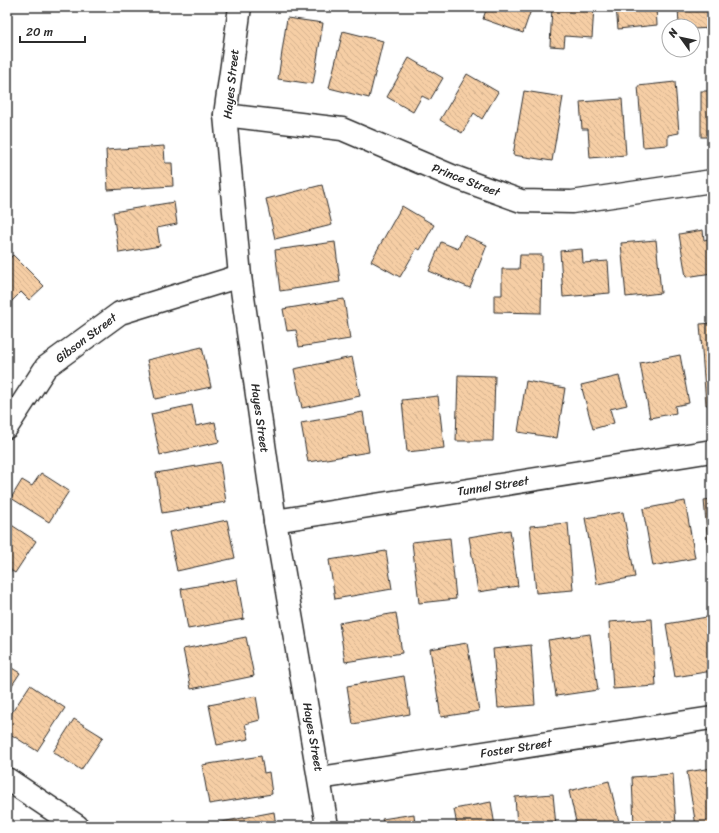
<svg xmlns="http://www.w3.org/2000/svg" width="719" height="833" font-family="Sriracha,sans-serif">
<defs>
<pattern id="building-back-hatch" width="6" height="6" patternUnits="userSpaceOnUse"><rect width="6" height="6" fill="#f6cea5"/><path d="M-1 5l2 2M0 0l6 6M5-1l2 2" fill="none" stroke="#d3b18e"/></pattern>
</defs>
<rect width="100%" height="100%" fill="#fff"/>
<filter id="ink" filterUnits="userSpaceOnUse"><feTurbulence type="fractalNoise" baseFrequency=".025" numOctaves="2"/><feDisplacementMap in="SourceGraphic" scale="8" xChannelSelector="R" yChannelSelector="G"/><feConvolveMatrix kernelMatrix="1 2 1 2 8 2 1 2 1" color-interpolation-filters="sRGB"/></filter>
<g filter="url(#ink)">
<!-- building -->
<g fill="url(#building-back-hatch)" stroke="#2b2b2b">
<path d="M 487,7 L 532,7 L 523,33 L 483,19 Z"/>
<path d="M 552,7 L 594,7 L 592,38 L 565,36 L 564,47 L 550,46 Z"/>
<path d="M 616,7 L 656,7 L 657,25 L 618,29 Z"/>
<path d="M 678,7 L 712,7 L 712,28 L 693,29 L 693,26 L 679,26 Z"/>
<path d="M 287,18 L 323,23 L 313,84 L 278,79 Z"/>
<path d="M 343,31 L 383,41 L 369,98 L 329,88 Z"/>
<path d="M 409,58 L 443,78 L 430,100 L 422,96 L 413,112 L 387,97 Z"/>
<path d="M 467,74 L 498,92 L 482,119 L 474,113 L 462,133 L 440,120 Z"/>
<path d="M 675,82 L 679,133 L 668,135 L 668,145 L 643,147 L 638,86 Z"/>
<path d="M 524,91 L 563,97 L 552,161 L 513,155 Z"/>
<rect x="701" y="91" width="11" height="46"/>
<path d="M 622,99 L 626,155 L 590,158 L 588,129 L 582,129 L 580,102 Z"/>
<path d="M 164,146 L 165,163 L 172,163 L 173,186 L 108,190 L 106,150 Z"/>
<path d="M 322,185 L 332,225 L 275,239 L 266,199 Z"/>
<path d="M 174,202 L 177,224 L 157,228 L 160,246 L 119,253 L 113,212 Z"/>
<path d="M 402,206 L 434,225 L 420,250 L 417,248 L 400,277 L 371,261 Z"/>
<path d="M 703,230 L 704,240 L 712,238 L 712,273 L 686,277 L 679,234 Z"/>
<path d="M 464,235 L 487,245 L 470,288 L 429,271 L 441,242 L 458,249 Z"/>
<path d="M 656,240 L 661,293 L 626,297 L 621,243 Z"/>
<path d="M 335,242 L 340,282 L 280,291 L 275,250 Z"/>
<path d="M 582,249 L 583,263 L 608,261 L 610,293 L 563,297 L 560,251 Z"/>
<path d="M 13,255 L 44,286 L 29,300 L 21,292 L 10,303 L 7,300 L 7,261 Z"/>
<path d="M 520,255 L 542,255 L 541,313 L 494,312 L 494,295 L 502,295 L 502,269 L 519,269 Z"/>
<path d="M 344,299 L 350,339 L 299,347 L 296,330 L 287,331 L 283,309 Z"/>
<path d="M 712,323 L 712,404 L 706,405 L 700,324 Z"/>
<path d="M 202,347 L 211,387 L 155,399 L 147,360 Z"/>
<path d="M 680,355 L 689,403 L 675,406 L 676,413 L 650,418 L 640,363 Z"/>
<path d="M 352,357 L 360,396 L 302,408 L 294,369 Z"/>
<path d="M 458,375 L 495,376 L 493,441 L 456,441 Z"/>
<path d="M 619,376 L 627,405 L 610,409 L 614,423 L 593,429 L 581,385 Z"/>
<path d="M 526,381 L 565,388 L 557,438 L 518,432 Z"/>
<path d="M 438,396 L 444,448 L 407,452 L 402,400 Z"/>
<path d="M 192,405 L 196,426 L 215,422 L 219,442 L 160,455 L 151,414 Z"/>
<path d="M 363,412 L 369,452 L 308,462 L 301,423 Z"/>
<path d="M 220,462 L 226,502 L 162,513 L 156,473 Z"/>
<path d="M 41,473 L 69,491 L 49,522 L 11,498 L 22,480 L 32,486 Z"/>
<path d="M 712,499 L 712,556 L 709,556 L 704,500 Z"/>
<path d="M 685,501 L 695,558 L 653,566 L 643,509 Z"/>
<path d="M 623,512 L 635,577 L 597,584 L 585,518 Z"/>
<path d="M 227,520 L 235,558 L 177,571 L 169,532 Z"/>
<path d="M 568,523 L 573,590 L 536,593 L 530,526 Z"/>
<path d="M 10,524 L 36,541 L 15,573 L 7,568 L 7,530 Z"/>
<path d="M 510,530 L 518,586 L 478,592 L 469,537 Z"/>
<path d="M 450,538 L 456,599 L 419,603 L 412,542 Z"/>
<path d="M 386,551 L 392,589 L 335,599 L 329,560 Z"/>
<path d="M 237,579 L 244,619 L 188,629 L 181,589 Z"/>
<path d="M 396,613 L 402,653 L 345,662 L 339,623 Z"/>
<path d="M 707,617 L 712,649 L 712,671 L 675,677 L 666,624 Z"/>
<path d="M 652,619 L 656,686 L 613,689 L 609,622 Z"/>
<path d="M 590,634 L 598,690 L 556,696 L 548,640 Z"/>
<path d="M 246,637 L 254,676 L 191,689 L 183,649 Z"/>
<path d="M 467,643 L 479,711 L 441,717 L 430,649 Z"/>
<path d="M 531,645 L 535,705 L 498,708 L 493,649 Z"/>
<path d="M 7,665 L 20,673 L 7,693 Z"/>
<path d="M 404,676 L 410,714 L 353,724 L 347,686 Z"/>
<path d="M 30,685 L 65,708 L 37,751 L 7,732 L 7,720 Z"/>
<path d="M 256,696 L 260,720 L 245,724 L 249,739 L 217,745 L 209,705 Z"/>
<path d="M 74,719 L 103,737 L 81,770 L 53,752 Z"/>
<path d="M 261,756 L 264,773 L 269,772 L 272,794 L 209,804 L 202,765 Z"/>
<path d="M 712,768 L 712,826 L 696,826 L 687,772 Z"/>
<path d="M 673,774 L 676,826 L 634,826 L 632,777 Z"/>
<path d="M 609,781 L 620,826 L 577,826 L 569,791 Z"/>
<path d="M 553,794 L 556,826 L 517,826 L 515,797 Z"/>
<path d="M 491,802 L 495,826 L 457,826 L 454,809 Z"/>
<path d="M 274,812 L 276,826 L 211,826 L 211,824 Z"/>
<path d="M 414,814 L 415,826 L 384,826 L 382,819 Z"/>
</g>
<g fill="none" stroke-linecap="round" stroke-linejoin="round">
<!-- minor casing -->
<g stroke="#2b2b2b" stroke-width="25">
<g id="minor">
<path d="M 240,7 L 225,115 L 240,276 L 275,521 L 327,826"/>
<path d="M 225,115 L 342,129 L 452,176 L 521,201 L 572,202 L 712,181"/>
<path d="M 7,427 L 46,367 L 120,313 L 240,276"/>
<path d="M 275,521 L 712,451"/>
<path d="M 320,778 L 712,718"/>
<path d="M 7,779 L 77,826"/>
</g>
</g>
<!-- minor -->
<use href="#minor" stroke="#fff" stroke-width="22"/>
</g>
</g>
<g text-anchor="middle" stroke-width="3" stroke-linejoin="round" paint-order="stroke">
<!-- street labels -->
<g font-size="12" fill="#2b2b2b" stroke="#fff">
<text transform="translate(231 84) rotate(-84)" y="4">Hayes Street</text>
<text transform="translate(466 180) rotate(21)" y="4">Prince Street</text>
<text transform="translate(86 338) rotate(-37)" y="4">Gibson Street</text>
<text transform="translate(260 418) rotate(82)" y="4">Hayes Street</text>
<text transform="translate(493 486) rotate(-9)" y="4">Tunnel Street</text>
<text transform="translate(313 737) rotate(80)" y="4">Hayes Street</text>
<text transform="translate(516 748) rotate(-9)" y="4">Foster Street</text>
</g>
</g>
<!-- margin -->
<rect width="719" height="833" fill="none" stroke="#fff" stroke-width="24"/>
<rect x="12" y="12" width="695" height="809" fill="none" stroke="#2b2b2b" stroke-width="1.5" filter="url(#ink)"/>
<!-- north arrow -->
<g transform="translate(681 38) rotate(303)"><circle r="19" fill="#ffffff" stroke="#aaaaaa"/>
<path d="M0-3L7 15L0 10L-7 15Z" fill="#2b2b2b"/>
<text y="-6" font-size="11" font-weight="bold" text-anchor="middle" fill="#2b2b2b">N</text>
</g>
<!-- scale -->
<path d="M20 36v6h65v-6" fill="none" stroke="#2b2b2b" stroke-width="2"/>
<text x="26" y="36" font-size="12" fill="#2b2b2b" stroke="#ffffff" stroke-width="3" paint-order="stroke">20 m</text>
</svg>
